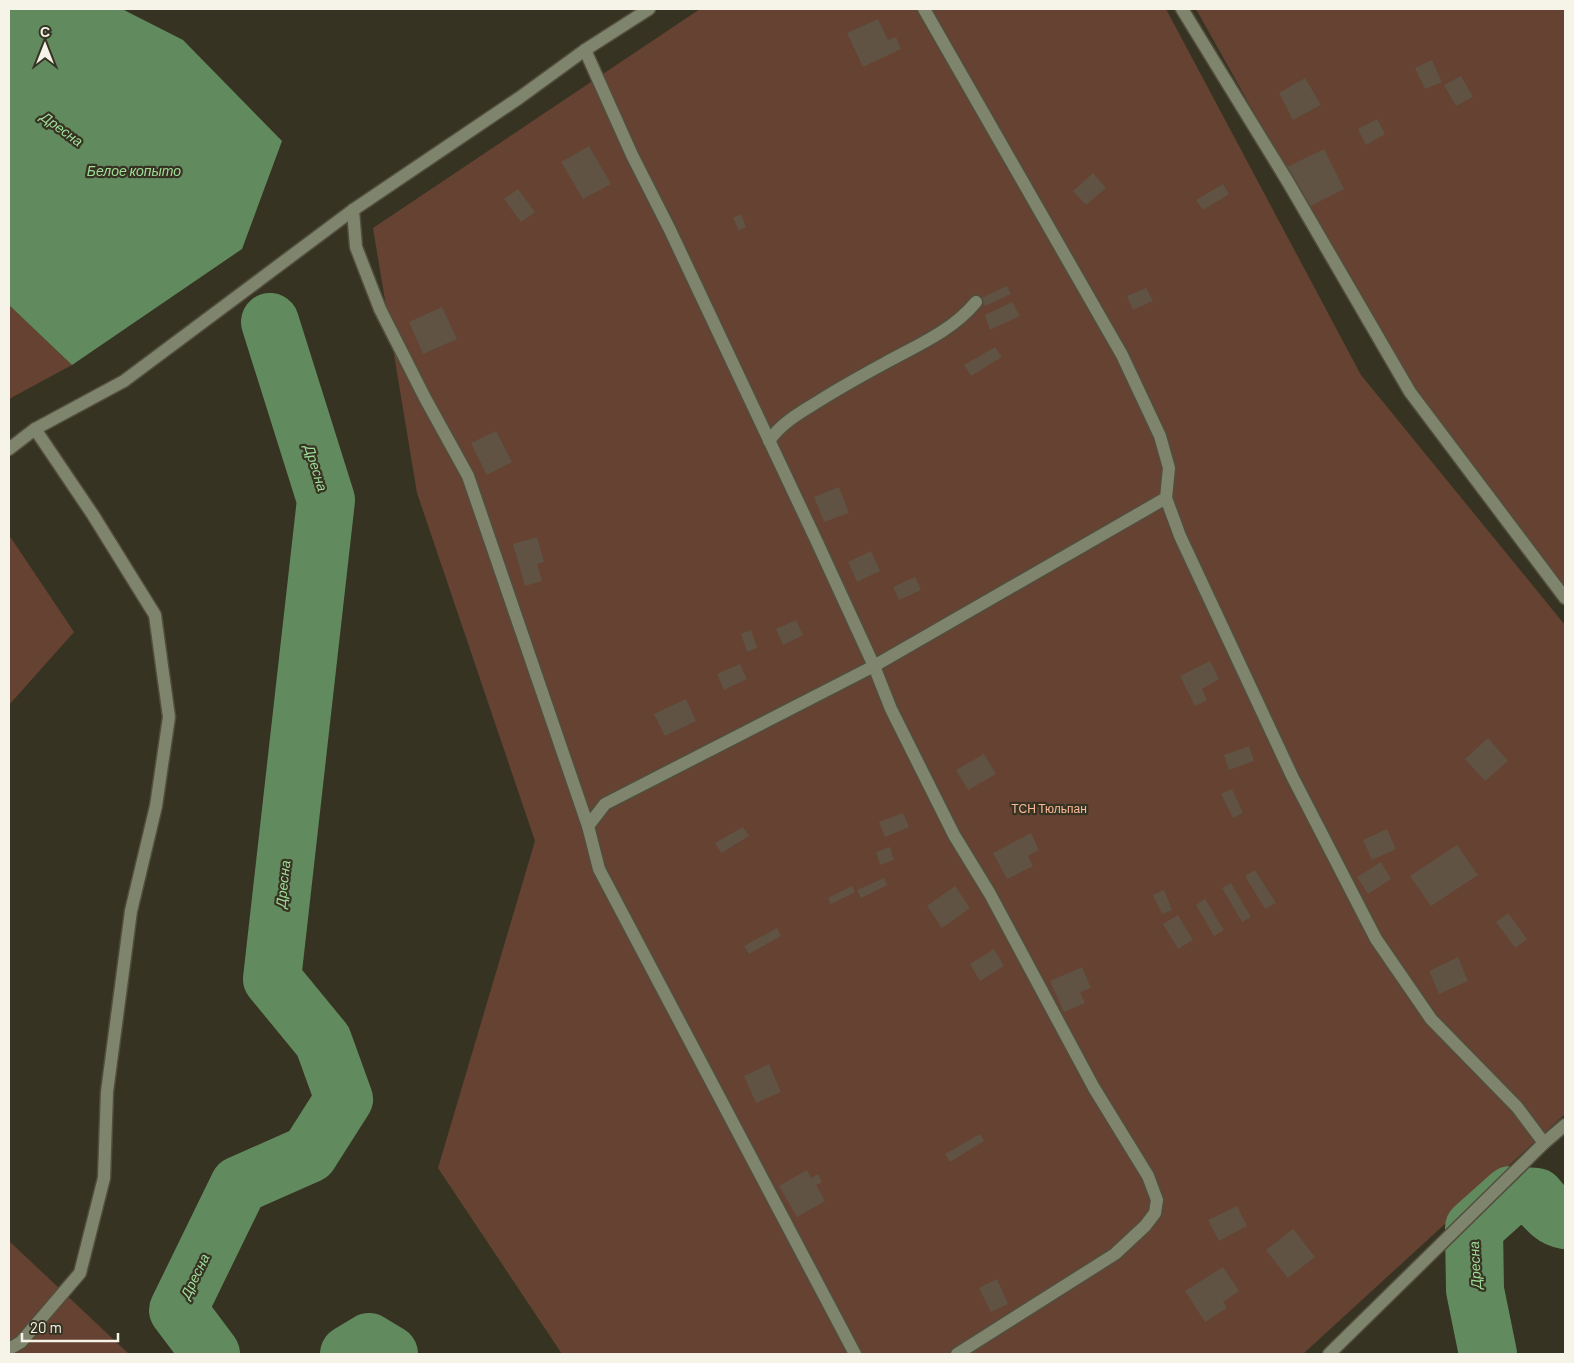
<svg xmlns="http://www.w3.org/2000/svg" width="1574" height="1363" font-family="Barlow,sans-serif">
<rect width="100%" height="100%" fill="#373322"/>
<!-- green -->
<g fill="#654231">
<path d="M 700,9 L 1166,9 L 1361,375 L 1565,625 L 1565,1114 L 1303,1354 L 562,1354 L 438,1168 L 535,841 L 417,493 L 373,228 Z"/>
<path d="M 1196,9 L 1565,9 L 1565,590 L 1385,359 L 1285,168 Z"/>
<path d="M 9,305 L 72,365 L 9,399 Z"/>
<path d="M 9,535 L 74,632 L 9,705 Z"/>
<path d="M 9,1241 L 129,1354 L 9,1354 Z"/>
</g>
<!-- water -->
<path fill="#618b5e" d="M 9,9 L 122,9 L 183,40 L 282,141 L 242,249 L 72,365 L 9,305 Z"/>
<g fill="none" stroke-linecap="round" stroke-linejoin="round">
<!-- river -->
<g stroke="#618b5e" stroke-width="58">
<path d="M 211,1354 L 178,1310 L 239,1185 L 309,1154 L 344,1099 L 323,1041 L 272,979 L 326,500 L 270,322"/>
<path d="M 349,1354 L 369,1342 L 389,1354"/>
<path d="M 1488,1354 L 1475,1290 L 1474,1228 L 1511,1195 L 1536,1197 C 1545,1207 1552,1218 1565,1220"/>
</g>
</g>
<!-- building -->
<g fill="#605344">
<path d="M 878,19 L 888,40 L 896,37 L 901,49 L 863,67 L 847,33 Z"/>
<path d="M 1432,60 L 1442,82 L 1425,89 L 1415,68 Z"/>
<path d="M 1461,76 L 1473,97 L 1456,106 L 1444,85 Z"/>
<path d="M 1305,78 L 1321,105 L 1293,120 L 1279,93 Z"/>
<path d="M 1377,119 L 1385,134 L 1366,145 L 1358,129 Z"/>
<path d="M 589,146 L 611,184 L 583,199 L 561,162 Z"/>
<path d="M 1324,149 L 1344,189 L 1305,209 L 1285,168 Z"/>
<path d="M 1093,173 L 1106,188 L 1086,205 L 1073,191 Z"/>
<path d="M 1223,184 L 1229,194 L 1203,210 L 1196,200 Z"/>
<path d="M 518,189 L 535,212 L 521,222 L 504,199 Z"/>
<path d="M 741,214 L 746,227 L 739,231 L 733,218 Z"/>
<path d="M 1007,286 L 1011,294 L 985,306 L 981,298 Z"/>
<path d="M 1146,288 L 1153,301 L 1133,310 L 1127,296 Z"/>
<path d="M 1012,302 L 1020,316 L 990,330 L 985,315 Z"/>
<path d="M 442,307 L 457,339 L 423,354 L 409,322 Z"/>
<path d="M 995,347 L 1002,357 L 971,376 L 964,365 Z"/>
<path d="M 496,431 L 512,462 L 487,475 L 471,443 Z"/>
<path d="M 839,487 L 849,513 L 824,522 L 814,497 Z"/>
<path d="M 537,537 L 544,562 L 537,564 L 542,581 L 525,586 L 513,544 Z"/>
<path d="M 871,551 L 880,571 L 857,582 L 848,562 Z"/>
<path d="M 915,577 L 921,590 L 899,600 L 893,587 Z"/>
<path d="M 796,620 L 803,635 L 783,645 L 776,629 Z"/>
<path d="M 751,630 L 757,648 L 747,652 L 741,634 Z"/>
<path d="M 1210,661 L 1219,679 L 1202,689 L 1207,700 L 1195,706 L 1180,676 Z"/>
<path d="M 740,664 L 747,679 L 724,690 L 717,674 Z"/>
<path d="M 686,699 L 696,721 L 665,736 L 654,714 Z"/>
<path d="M 1488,738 L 1508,761 L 1485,781 L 1465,759 Z"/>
<path d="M 1249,746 L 1254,761 L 1229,770 L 1224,755 Z"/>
<path d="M 984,754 L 996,774 L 968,790 L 956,770 Z"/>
<path d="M 1232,789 L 1243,813 L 1233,818 L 1221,794 Z"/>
<path d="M 903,813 L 909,827 L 885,837 L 879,822 Z"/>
<path d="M 743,827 L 749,836 L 721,853 L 715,843 Z"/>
<path d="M 1387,829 L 1396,849 L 1372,860 L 1363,840 Z"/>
<path d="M 1031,833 L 1039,850 L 1028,856 L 1033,866 L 1007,879 L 993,853 Z"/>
<path d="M 1457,845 L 1478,875 L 1431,906 L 1410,876 Z"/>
<path d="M 890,847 L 894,860 L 880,865 L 876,852 Z"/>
<path d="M 1381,862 L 1391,879 L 1368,894 L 1357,877 Z"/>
<path d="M 1255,870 L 1276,903 L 1265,909 L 1245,876 Z"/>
<path d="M 884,878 L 887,885 L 861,898 L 857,890 Z"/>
<path d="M 1231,883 L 1251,917 L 1242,922 L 1222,888 Z"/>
<path d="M 852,886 L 855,892 L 831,904 L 828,898 Z"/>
<path d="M 955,886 L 970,908 L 942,928 L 927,906 Z"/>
<path d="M 1164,890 L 1172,910 L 1162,914 L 1153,895 Z"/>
<path d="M 1205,899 L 1224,930 L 1214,936 L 1196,905 Z"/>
<path d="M 1508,913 L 1527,939 L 1515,948 L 1496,922 Z"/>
<path d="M 1178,915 L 1193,940 L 1178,949 L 1163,924 Z"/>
<path d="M 777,928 L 781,936 L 749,954 L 744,946 Z"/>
<path d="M 994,949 L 1004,966 L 980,981 L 970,964 Z"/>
<path d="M 1458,957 L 1468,981 L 1439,994 L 1429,971 Z"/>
<path d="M 1082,967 L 1091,988 L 1080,992 L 1085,1003 L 1064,1012 L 1050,981 Z"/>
<path d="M 769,1064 L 781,1092 L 756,1103 L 744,1076 Z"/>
<path d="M 980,1134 L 984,1141 L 950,1162 L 945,1154 Z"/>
<path d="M 807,1170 L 811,1178 L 818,1174 L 822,1182 L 816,1185 L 825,1201 L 797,1217 L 779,1186 Z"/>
<path d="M 1237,1206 L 1247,1226 L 1219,1241 L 1208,1220 Z"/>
<path d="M 1293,1229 L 1315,1257 L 1288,1278 L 1266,1250 Z"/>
<path d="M 1223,1267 L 1239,1291 L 1223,1302 L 1227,1308 L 1205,1322 L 1185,1291 Z"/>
<path d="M 997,1279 L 1008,1304 L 991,1312 L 979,1288 Z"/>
</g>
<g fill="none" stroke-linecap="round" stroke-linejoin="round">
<!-- minor casing -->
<g stroke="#524e3e" stroke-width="15">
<g id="minor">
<path d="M 1182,9 L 1288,182 L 1410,392 L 1565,598"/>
<path d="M 585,50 L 632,155 L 670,230 L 817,542 L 874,666 L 891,709 L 954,835 L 990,894 L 1094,1088 L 1148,1176 L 1157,1200 L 1155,1213 L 1145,1226 L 1115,1254 L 957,1354"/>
<path d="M 353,210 L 356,247 L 380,309 L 425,398 L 468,476 L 588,826"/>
<path d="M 769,441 C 781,423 801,412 819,401 C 841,387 863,375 885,363 C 918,345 952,331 976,302"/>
<path d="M 9,449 L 35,429 L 124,381 L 353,210 L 519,98 L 585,50 L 649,9"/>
<path d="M 1166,498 L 1180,536 L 1292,776 L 1376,939 L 1431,1019 L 1517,1107 L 1544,1143 L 1565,1125"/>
<path d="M 9,1349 L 21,1342 L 80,1273 L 104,1178 L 107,1092 L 131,911 L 156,806 L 169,717 L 155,615 L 93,515 L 35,429"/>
<path d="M 855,1354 L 599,869 L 588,826 L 605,804 L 874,666 L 1166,498 L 1169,468 L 1160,436 L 1122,355 L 924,9"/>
<path d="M 1329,1354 L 1544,1143"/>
</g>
</g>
<!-- minor -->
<use href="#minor" stroke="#7f856d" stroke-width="12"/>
</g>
<g text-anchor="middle" stroke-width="4.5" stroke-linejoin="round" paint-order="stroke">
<!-- park labels -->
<g font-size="12" fill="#fdba99" stroke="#373322">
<text x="1049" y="813">ТСН Тюльпан</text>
</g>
<!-- water labels -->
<g font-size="14" font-style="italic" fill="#9edd9a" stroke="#373322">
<text transform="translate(62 129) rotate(36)" y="5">Дресна</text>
<text x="134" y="176">Белое копыто</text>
<text transform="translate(316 468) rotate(73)" y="5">Дресна</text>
<text transform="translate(283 884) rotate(-84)" y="5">Дресна</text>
<text transform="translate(1475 1265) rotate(-93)" y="5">Дресна</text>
<text transform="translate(195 1276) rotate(-64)" y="5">Дресна</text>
</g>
</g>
<!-- border -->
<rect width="1574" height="1363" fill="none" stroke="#f6f3e9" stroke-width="20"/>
<!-- north arrow -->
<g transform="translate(45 45)" stroke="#373322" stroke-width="4" paint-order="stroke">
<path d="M0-4L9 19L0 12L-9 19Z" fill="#f6f3e9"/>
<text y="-8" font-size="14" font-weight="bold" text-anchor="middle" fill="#f6f3e9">С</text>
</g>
<!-- scale -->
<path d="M22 1333v8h96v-8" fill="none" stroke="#f6f3e9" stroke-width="2.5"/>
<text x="30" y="1333" font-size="15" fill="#f6f3e9" stroke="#373322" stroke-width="4" paint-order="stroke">20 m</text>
</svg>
